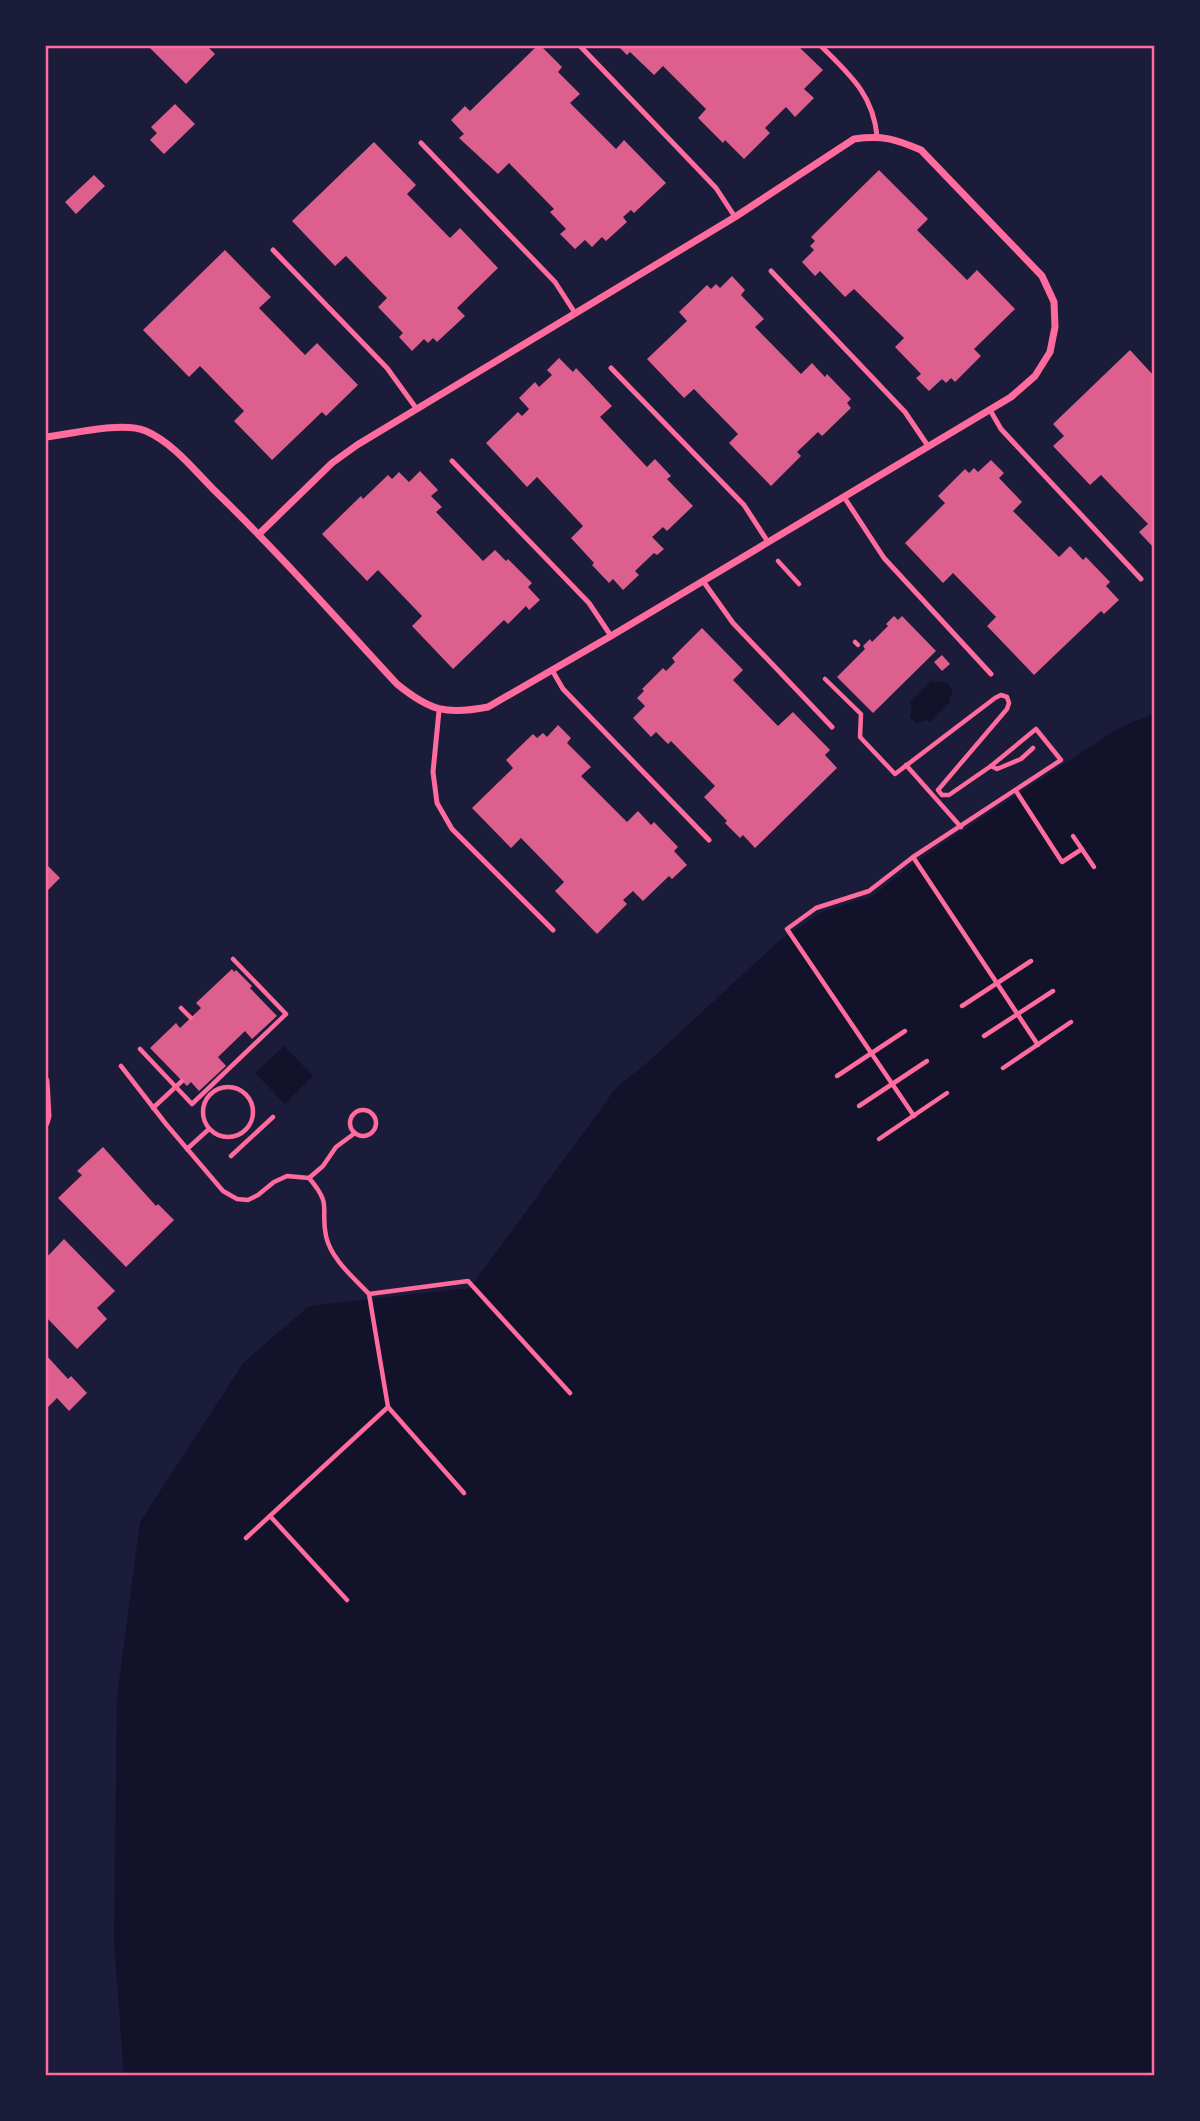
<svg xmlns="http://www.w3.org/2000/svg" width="1200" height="2121" font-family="'Fira Sans',sans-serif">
<rect width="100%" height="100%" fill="#1b1b3a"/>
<!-- water -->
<g fill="#12122b">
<path d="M 931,681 L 934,683 L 942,681 L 949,684 L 953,692 L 949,699 L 951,701 L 930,722 L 927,720 L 916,723 L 910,717 L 912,705 L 910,702 Z"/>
<path d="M 1154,713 L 1154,2075 L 124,2076 L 114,1941 L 117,1697 L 140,1522 L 244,1362 L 309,1306 L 470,1288 L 616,1088 L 648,1062 L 779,941 L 822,912 L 873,896 L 911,865 L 1117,729 Z"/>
<path d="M 284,1046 L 313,1076 L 285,1104 L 255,1073 Z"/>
</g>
<!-- building -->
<g fill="#dd5f8e">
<path d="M 152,46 L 207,46 L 215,54 L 186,84 L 150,48 Z"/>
<path d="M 537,46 L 541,46 L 562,67 L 558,72 L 580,94 L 570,103 L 616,149 L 624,140 L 666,183 L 634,213 L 631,210 L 623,217 L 627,222 L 606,241 L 602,237 L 592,247 L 585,240 L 575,249 L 560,234 L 566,229 L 550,212 L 554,209 L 509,163 L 498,174 L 459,138 L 464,134 L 451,120 L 465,106 L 470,111 Z"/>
<path d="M 618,46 L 798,46 L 823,70 L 804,89 L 814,98 L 795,117 L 786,107 L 765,128 L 770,133 L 744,159 L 725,140 L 723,143 L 698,118 L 706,109 L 663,66 L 654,75 L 630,52 L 627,55 Z"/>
<path d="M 175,104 L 195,124 L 164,154 L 150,140 L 157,133 L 151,127 Z"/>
<path d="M 374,142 L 416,185 L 407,194 L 450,238 L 460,228 L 498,268 L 457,308 L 465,316 L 437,342 L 433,338 L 428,343 L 424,339 L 412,351 L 399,337 L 403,333 L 378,307 L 387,298 L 346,256 L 335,266 L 292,221 Z"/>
<path d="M 879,170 L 928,219 L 917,230 L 967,280 L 977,270 L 1015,309 L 974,349 L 981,356 L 955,382 L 951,378 L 946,383 L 942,379 L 929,391 L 916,378 L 921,374 L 895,347 L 904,338 L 854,289 L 845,297 L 820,271 L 815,276 L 802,262 L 814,250 L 810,246 L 815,241 L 811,237 Z"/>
<path d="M 94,175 L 105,186 L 76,214 L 65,202 Z"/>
<path d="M 225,250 L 271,297 L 259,308 L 305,355 L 317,343 L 358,385 L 326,416 L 322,412 L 272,460 L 234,421 L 244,411 L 200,366 L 189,377 L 143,330 Z"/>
<path d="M 732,276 L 745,290 L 741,295 L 764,319 L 755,327 L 801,374 L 812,363 L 825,377 L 827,374 L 851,399 L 847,403 L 851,408 L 822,436 L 818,432 L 797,452 L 801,456 L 771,486 L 729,443 L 738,434 L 694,389 L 684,398 L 647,359 L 687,321 L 679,312 L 707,285 L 711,289 L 716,284 L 720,288 Z"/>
<path d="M 1130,350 L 1154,376 L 1154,548 L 1139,532 L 1148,524 L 1101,475 L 1090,485 L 1053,446 L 1064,436 L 1053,424 Z"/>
<path d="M 559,358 L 573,372 L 576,368 L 612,406 L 600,417 L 647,467 L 655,459 L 671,476 L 667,479 L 693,506 L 667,531 L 663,527 L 652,537 L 664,549 L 657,555 L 654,553 L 635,571 L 639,575 L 623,590 L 613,579 L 609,583 L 592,565 L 594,563 L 571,538 L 583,526 L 537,477 L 527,487 L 486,443 L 518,412 L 522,416 L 529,409 L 519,398 L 535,382 L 539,387 L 552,375 L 547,370 Z"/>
<path d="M 991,460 L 1004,473 L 999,478 L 1022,502 L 1013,511 L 1059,557 L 1070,546 L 1083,560 L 1086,557 L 1110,582 L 1106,586 L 1119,600 L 1104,614 L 1101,611 L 1034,675 L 987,626 L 996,617 L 953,573 L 943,583 L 905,543 L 945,503 L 938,496 L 965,469 L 969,473 L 974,468 L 978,472 Z"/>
<path d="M 420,471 L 438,490 L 431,496 L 442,507 L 436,512 L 483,561 L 495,550 L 506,561 L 508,559 L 532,583 L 528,587 L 540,600 L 529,610 L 526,606 L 508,624 L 504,620 L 453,669 L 412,626 L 422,616 L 378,570 L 367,581 L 322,534 L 361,496 L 363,499 L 388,475 L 392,479 L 399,472 L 409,482 Z"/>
<path d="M 894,616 L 898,620 L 902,616 L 936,651 L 873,713 L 837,677 L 865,649 L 863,646 L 870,639 L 872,642 L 888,626 L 886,624 Z"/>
<path d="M 702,628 L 743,670 L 733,680 L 778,726 L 793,712 L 830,750 L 825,755 L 837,768 L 755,848 L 743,835 L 740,838 L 725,823 L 727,821 L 704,797 L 715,786 L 671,741 L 668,744 L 656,732 L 651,737 L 633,718 L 645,706 L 637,698 L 644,691 L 642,689 L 663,668 L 666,671 L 675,662 L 672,658 Z"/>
<path d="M 942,655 L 950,664 L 942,671 L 934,662 Z"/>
<path d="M 558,725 L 571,738 L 567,743 L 591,767 L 581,776 L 627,822 L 638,811 L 651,825 L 654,822 L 678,847 L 674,851 L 687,865 L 672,879 L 669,876 L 643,901 L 633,891 L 623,900 L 627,904 L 597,934 L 555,891 L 564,882 L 521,838 L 511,848 L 472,808 L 513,768 L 506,760 L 533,734 L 537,738 L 543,733 L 547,737 Z"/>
<path d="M 48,866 L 60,878 L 46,892 L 46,868 Z"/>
<path d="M 232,969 L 234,972 L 236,970 L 252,986 L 250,988 L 277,1016 L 252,1039 L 245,1031 L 218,1057 L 226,1066 L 199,1091 L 191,1082 L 187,1086 L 150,1048 L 176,1023 L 180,1028 L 201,1008 L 196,1003 Z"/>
<path d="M 103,1147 L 156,1206 L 158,1204 L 174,1220 L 126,1267 L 58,1198 L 82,1175 L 77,1171 Z"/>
<path d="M 64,1239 L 115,1291 L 97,1308 L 107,1319 L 77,1349 L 46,1317 L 46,1258 Z"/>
<path d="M 46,1355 L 68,1379 L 71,1376 L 87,1393 L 69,1411 L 57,1398 L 46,1409 Z"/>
</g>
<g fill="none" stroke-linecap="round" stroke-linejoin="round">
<!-- path -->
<g stroke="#ff6b9d" stroke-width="4.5">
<path d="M 778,561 L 799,584"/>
<path d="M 855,642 L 858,645"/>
<path d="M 825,679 L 861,714 L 860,737 L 895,774 L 995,698 L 1001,695 L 1007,697 L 1009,703 L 1007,709 L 938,790 L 942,795 L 949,795 L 991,766 L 1036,729 L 1061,760 L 913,857 L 869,891 L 816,908 L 787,929 L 914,1116"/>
<path d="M 906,765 L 961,827"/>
<path d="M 991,766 L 997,769 L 1021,759 L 1033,748"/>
<path d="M 1016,791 L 1062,862 L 1082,849"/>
<path d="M 1073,836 L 1094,867"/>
<path d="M 913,857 L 1038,1045"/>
<path d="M 962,1006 L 1031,961"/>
<path d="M 181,1008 L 191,1018"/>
<path d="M 984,1036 L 1053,991"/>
<path d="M 140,1049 L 192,1104 L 286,1014 L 233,959"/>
<path d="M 121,1066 L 166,1124 L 223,1191 L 237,1199 L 248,1200 L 258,1195 L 274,1182 L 287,1176 L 309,1178 C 333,1206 320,1207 326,1236 C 331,1259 353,1277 369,1294"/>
<path d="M 1003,1068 L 1071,1022"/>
<path d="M 837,1076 L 905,1031"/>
<circle cx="228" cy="1112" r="25"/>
<path d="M 859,1106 L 927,1061"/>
<path d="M 153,1108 L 182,1081"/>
<circle cx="363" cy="1123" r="13"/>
<path d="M 879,1139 L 947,1093"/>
<path d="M 187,1149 L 209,1129"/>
<path d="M 231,1156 L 273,1117"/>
<path d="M 309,1178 L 323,1166 L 336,1147 L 355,1133"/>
<path d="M 388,1407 L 464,1493"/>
<path d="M 270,1516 L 347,1600"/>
<path d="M 246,1538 L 388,1407 L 369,1294 L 468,1281 L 570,1393"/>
</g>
<!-- service -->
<g stroke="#ff6b9d" stroke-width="5">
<path d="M 821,46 C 849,74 873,94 877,136"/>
<path d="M 581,47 L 716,188 L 735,217"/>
<path d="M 421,143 L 555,282 L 575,313"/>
<path d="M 273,250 L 387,368 L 416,408"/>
<path d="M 771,271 L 905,412 L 928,446"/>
<path d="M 611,368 L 744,505 L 768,542"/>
<path d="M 990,410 L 1001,429 L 1141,579"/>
<path d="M 452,461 L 589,603 L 611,636"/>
<path d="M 844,497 L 884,558 L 991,674"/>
<path d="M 703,581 L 733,623 L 832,727"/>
<path d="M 552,670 L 563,689 L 709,840"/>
<path d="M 439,711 L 433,772 L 437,803 L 452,829 L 553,930"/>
</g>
<!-- minor -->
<g stroke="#ff6b9d" stroke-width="7">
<path d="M 46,437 C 72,434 122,421 146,431 C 173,443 194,470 214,490 C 278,552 337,619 397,684 C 430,711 446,715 488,707 L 611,636 L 1011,397 L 1035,376 L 1050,352 L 1055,327 L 1054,302 L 1042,276 L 921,150 C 895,139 883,135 854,139 L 735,217 L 357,445 L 332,463 L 259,534"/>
<path d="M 46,1081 L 48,1116 L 46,1123"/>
</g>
</g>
<!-- border -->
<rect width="1200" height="2121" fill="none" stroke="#1b1b3a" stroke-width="94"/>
<rect x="47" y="47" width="1106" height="2027" fill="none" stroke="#ff6b9d" stroke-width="2.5"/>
</svg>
